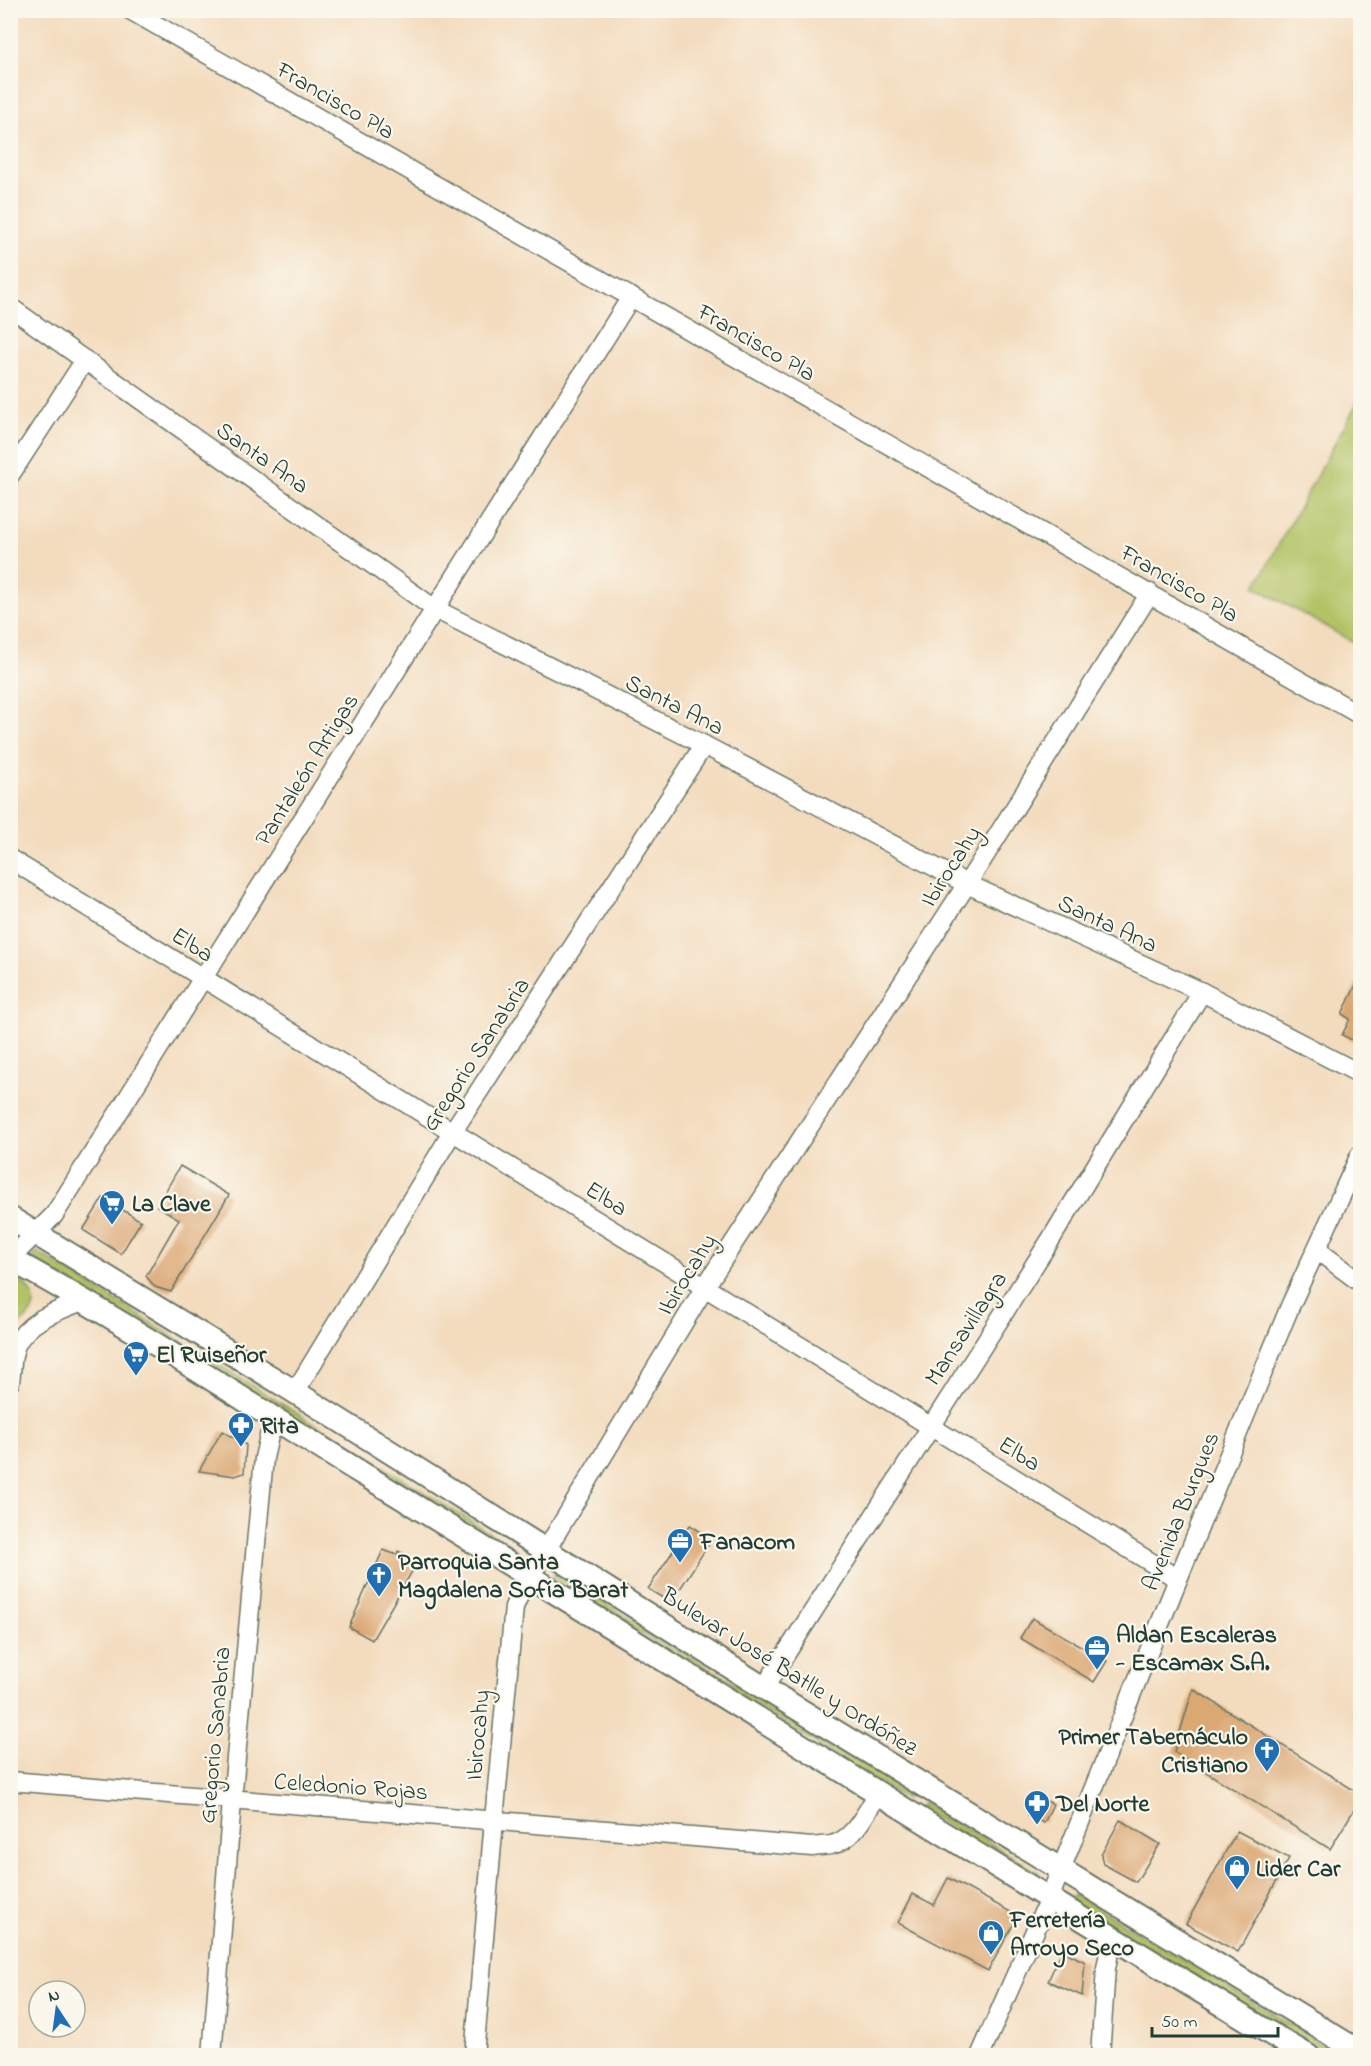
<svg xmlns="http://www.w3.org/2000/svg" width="1371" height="2066" font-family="'Indie Flower',sans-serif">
<rect width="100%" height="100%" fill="#fbf7ec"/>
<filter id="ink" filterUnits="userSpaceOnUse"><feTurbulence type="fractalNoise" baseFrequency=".0167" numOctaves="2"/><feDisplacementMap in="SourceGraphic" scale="12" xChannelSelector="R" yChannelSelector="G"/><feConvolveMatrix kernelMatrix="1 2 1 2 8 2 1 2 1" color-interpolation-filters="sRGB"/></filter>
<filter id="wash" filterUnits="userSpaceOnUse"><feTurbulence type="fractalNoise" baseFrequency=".008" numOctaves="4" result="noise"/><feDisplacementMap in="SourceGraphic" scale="24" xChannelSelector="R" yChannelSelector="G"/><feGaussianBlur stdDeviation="1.35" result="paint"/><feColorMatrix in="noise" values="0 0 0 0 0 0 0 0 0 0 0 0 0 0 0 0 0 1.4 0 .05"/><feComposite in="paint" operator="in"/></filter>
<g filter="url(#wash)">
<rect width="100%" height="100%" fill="#f3dcbe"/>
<!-- green -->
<g fill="#b2c265" stroke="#68804c" stroke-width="1.5">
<path d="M 1360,398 L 1360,646 L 1255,587 Z"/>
<path d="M 37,1252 L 517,1550 L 517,1554 L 513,1556 L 32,1258 Z"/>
<path d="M 12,1277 C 27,1283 42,1301 29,1315 C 24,1322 16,1325 11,1332 L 10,1278 Z"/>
<path d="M 554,1575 L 559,1575 L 910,1793 L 905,1799 L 552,1578 Z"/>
<path d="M 923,1802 L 1039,1873 L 1035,1880 L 919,1808 Z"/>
<path d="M 1074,1894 L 1341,2055 L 1327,2055 L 1070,1901 Z"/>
</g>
<g id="blocks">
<!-- building -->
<g fill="#dba773">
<path d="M 1360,977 L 1360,1044 L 1342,1035 L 1350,1019 L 1342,1014 Z"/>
<path d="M 180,1166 L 229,1195 L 171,1292 L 155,1287 L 146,1276 L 179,1219 L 157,1206 Z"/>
<path d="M 103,1198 L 141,1221 L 121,1254 L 83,1230 Z"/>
<path d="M 222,1431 L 246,1445 L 244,1473 L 235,1476 L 199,1471 Z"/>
<path d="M 690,1525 L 712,1539 L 671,1603 L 648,1589 Z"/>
<path d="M 383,1550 L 397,1555 L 398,1551 L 416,1560 L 412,1566 L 414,1568 L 372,1640 L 349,1627 Z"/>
<path d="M 1032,1618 L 1107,1661 L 1094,1682 L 1020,1638 Z"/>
<path d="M 1193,1689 L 1360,1794 L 1360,1800 L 1330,1849 L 1174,1752 Z"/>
<path d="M 1037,1796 L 1053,1804 L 1044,1823 L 1028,1816 Z"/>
<path d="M 1120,1820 L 1160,1844 L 1136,1882 L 1103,1864 L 1101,1855 Z"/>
<path d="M 1237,1831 L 1289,1858 L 1238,1952 L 1186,1924 Z"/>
<path d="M 948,1878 L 1018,1916 L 988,1971 L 898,1923 L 913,1894 L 934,1905 Z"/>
<path d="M 1062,1950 L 1085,1962 L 1082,1996 L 1048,1981 Z"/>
</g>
</g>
</g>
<g filter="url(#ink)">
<use href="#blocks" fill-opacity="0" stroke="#697564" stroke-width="1.5"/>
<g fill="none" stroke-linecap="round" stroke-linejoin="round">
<!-- minor casing -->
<g stroke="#697564" stroke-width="21">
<g id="minor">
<path d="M 130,10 L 1360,715"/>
<path d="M 10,307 L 435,609 L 704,745 L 967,884 L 1202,992 L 1360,1074"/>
<path d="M 10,475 L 85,360"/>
<path d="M 10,859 L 1178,1579"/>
<path d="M 1317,1250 L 1360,1282"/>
<path d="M 10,1259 L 54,1215 L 631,297"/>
<path d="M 10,1382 C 12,1370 11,1356 16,1345 C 29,1319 60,1310 85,1300"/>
<path d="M 295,1392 L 453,1131 L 704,745"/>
<path d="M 764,1688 L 1051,1239 L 1202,992"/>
<path d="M 10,1781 C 278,1805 545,1824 812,1847 C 818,1846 825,1846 831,1845 C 854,1840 867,1811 878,1793"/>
<path d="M 212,2056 L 232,1801 L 264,1458 L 269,1436 L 277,1421"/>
<path d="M 474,2056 L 494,1820 L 514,1607 L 520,1593 L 705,1287 L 967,884 L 1150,593"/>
<path d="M 980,2056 L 1049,1899 L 1178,1579 L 1291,1304 L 1360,1155"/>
<path d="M 1100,2056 L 1106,1968 L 1112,1938"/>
</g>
</g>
<!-- major casing -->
<g stroke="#697564" stroke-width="26">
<g id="major">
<path d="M 10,1218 L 295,1392 L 764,1688 L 1360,2052"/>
<path d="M 10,1259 C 131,1325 246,1402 363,1474 C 679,1667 990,1866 1308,2056"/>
</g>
</g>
<!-- minor -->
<use href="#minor" stroke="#fff" stroke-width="18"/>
<!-- major -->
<use href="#major" stroke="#fff" stroke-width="22"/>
</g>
</g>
<!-- icons -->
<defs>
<g id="supermarket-pin" transform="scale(1.35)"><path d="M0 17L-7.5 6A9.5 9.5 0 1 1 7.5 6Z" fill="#1f6fb2" stroke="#fbf7ec"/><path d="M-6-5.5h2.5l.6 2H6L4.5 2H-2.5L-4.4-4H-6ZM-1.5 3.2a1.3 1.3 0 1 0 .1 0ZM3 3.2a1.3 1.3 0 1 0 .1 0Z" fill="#fff"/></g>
<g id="pharmacy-pin" transform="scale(1.35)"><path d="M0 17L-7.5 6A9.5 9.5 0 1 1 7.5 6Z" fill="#1f6fb2" stroke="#fbf7ec"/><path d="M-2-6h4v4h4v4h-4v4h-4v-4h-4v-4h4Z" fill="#fff"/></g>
<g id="office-pin" transform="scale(1.35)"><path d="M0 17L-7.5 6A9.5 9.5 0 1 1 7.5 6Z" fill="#1f6fb2" stroke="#fbf7ec"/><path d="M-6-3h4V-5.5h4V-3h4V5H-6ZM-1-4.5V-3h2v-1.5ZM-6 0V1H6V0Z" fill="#fff"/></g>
<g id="church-pin" transform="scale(1.35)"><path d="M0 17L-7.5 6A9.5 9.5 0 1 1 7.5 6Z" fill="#1f6fb2" stroke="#fbf7ec"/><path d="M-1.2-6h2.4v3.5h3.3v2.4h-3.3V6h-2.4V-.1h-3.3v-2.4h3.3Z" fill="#fff"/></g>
<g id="shop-pin" transform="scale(1.35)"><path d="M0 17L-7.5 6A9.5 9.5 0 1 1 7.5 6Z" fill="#1f6fb2" stroke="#fbf7ec"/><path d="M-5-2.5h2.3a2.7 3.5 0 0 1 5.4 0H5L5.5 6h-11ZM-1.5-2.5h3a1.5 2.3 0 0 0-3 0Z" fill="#fff"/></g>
</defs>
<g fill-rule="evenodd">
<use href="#supermarket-pin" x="112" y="1203"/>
<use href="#supermarket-pin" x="136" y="1354"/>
<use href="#pharmacy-pin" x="241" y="1425"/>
<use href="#office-pin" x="680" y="1541"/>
<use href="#church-pin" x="379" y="1575"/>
<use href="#office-pin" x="1097" y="1648"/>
<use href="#church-pin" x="1267" y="1750"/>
<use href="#pharmacy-pin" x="1037" y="1803"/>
<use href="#shop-pin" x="1237" y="1868"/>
<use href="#shop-pin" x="991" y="1933"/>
</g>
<g text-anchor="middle" stroke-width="4.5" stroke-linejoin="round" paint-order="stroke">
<!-- street labels -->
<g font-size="24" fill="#1f3d34" stroke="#fbf7ec">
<text transform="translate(336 100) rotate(30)" y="8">Francisco Pla</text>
<text transform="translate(757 342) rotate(30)" y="8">Francisco Pla</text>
<text transform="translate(263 457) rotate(35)" y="8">Santa Ana</text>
<text transform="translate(1180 583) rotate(30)" y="8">Francisco Pla</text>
<text transform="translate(675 704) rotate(27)" y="8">Santa Ana</text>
<text transform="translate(306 769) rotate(-58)" y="8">Pantaleón Artigas</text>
<text transform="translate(950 866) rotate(-57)" y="8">Ibirocahy</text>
<text transform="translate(1108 923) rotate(25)" y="8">Santa Ana</text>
<text transform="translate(193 944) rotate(32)" y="8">Elba</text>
<text transform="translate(475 1054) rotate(-57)" y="8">Gregorio Sanabria</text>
<text transform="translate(607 1198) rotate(32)" y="8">Elba</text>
<text transform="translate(686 1274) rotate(-58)" y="8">Ibirocahy</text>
<text transform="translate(965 1328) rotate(-57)" y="8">Mansavillagra</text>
<text transform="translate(1020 1453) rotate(32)" y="8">Elba</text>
<text transform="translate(1180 1511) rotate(-68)" y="8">Avenida Burgues</text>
<text transform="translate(790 1671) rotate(32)" y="8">Bulevar José Batlle y Ordóñez</text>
<text transform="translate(214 1735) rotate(-85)" y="8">Gregorio Sanabria</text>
<text transform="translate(477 1735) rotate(-85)" y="8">Ibirocahy</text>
<text transform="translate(351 1786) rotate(4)" y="8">Celedonio Rojas</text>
</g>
<!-- poi labels -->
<g font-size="24" font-weight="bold" fill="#1f3d34" stroke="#fbf7ec" text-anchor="start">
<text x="132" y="1211">La Clave</text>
<text x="156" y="1362">El Ruiseñor</text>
<text x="260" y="1433">Rita</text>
<text x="700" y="1549">Fanacom</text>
<text x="398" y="1569">Parroquia Santa<tspan x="398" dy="28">Magdalena Sofía Barat</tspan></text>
<text x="1116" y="1642">Aldan Escaleras<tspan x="1116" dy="28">- Escamax S.A.</tspan></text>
<text x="1248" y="1744" text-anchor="end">Primer Tabernáculo<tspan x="1248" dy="28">Cristiano</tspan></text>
<text x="1056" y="1811">Del Norte</text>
<text x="1256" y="1876">Lider Car</text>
<text x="1010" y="1927">Ferretería<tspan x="1010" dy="28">Arroyo Seco</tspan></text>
</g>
</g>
<!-- margin -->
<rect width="1371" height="2066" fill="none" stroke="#fbf7ec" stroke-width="36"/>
<!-- north arrow -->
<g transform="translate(57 2009) rotate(347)"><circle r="28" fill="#fbf7ec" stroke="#a3ada2" stroke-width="1.5"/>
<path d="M0-4.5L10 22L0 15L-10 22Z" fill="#1f6fb2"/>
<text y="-9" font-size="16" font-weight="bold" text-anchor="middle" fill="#1f3d34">N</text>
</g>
<!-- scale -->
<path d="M1152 2027v9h126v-9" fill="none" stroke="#1f3d34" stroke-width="3"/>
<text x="1161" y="2027" font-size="18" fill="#1f3d34" stroke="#fbf7ec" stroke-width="4.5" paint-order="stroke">50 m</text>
</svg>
